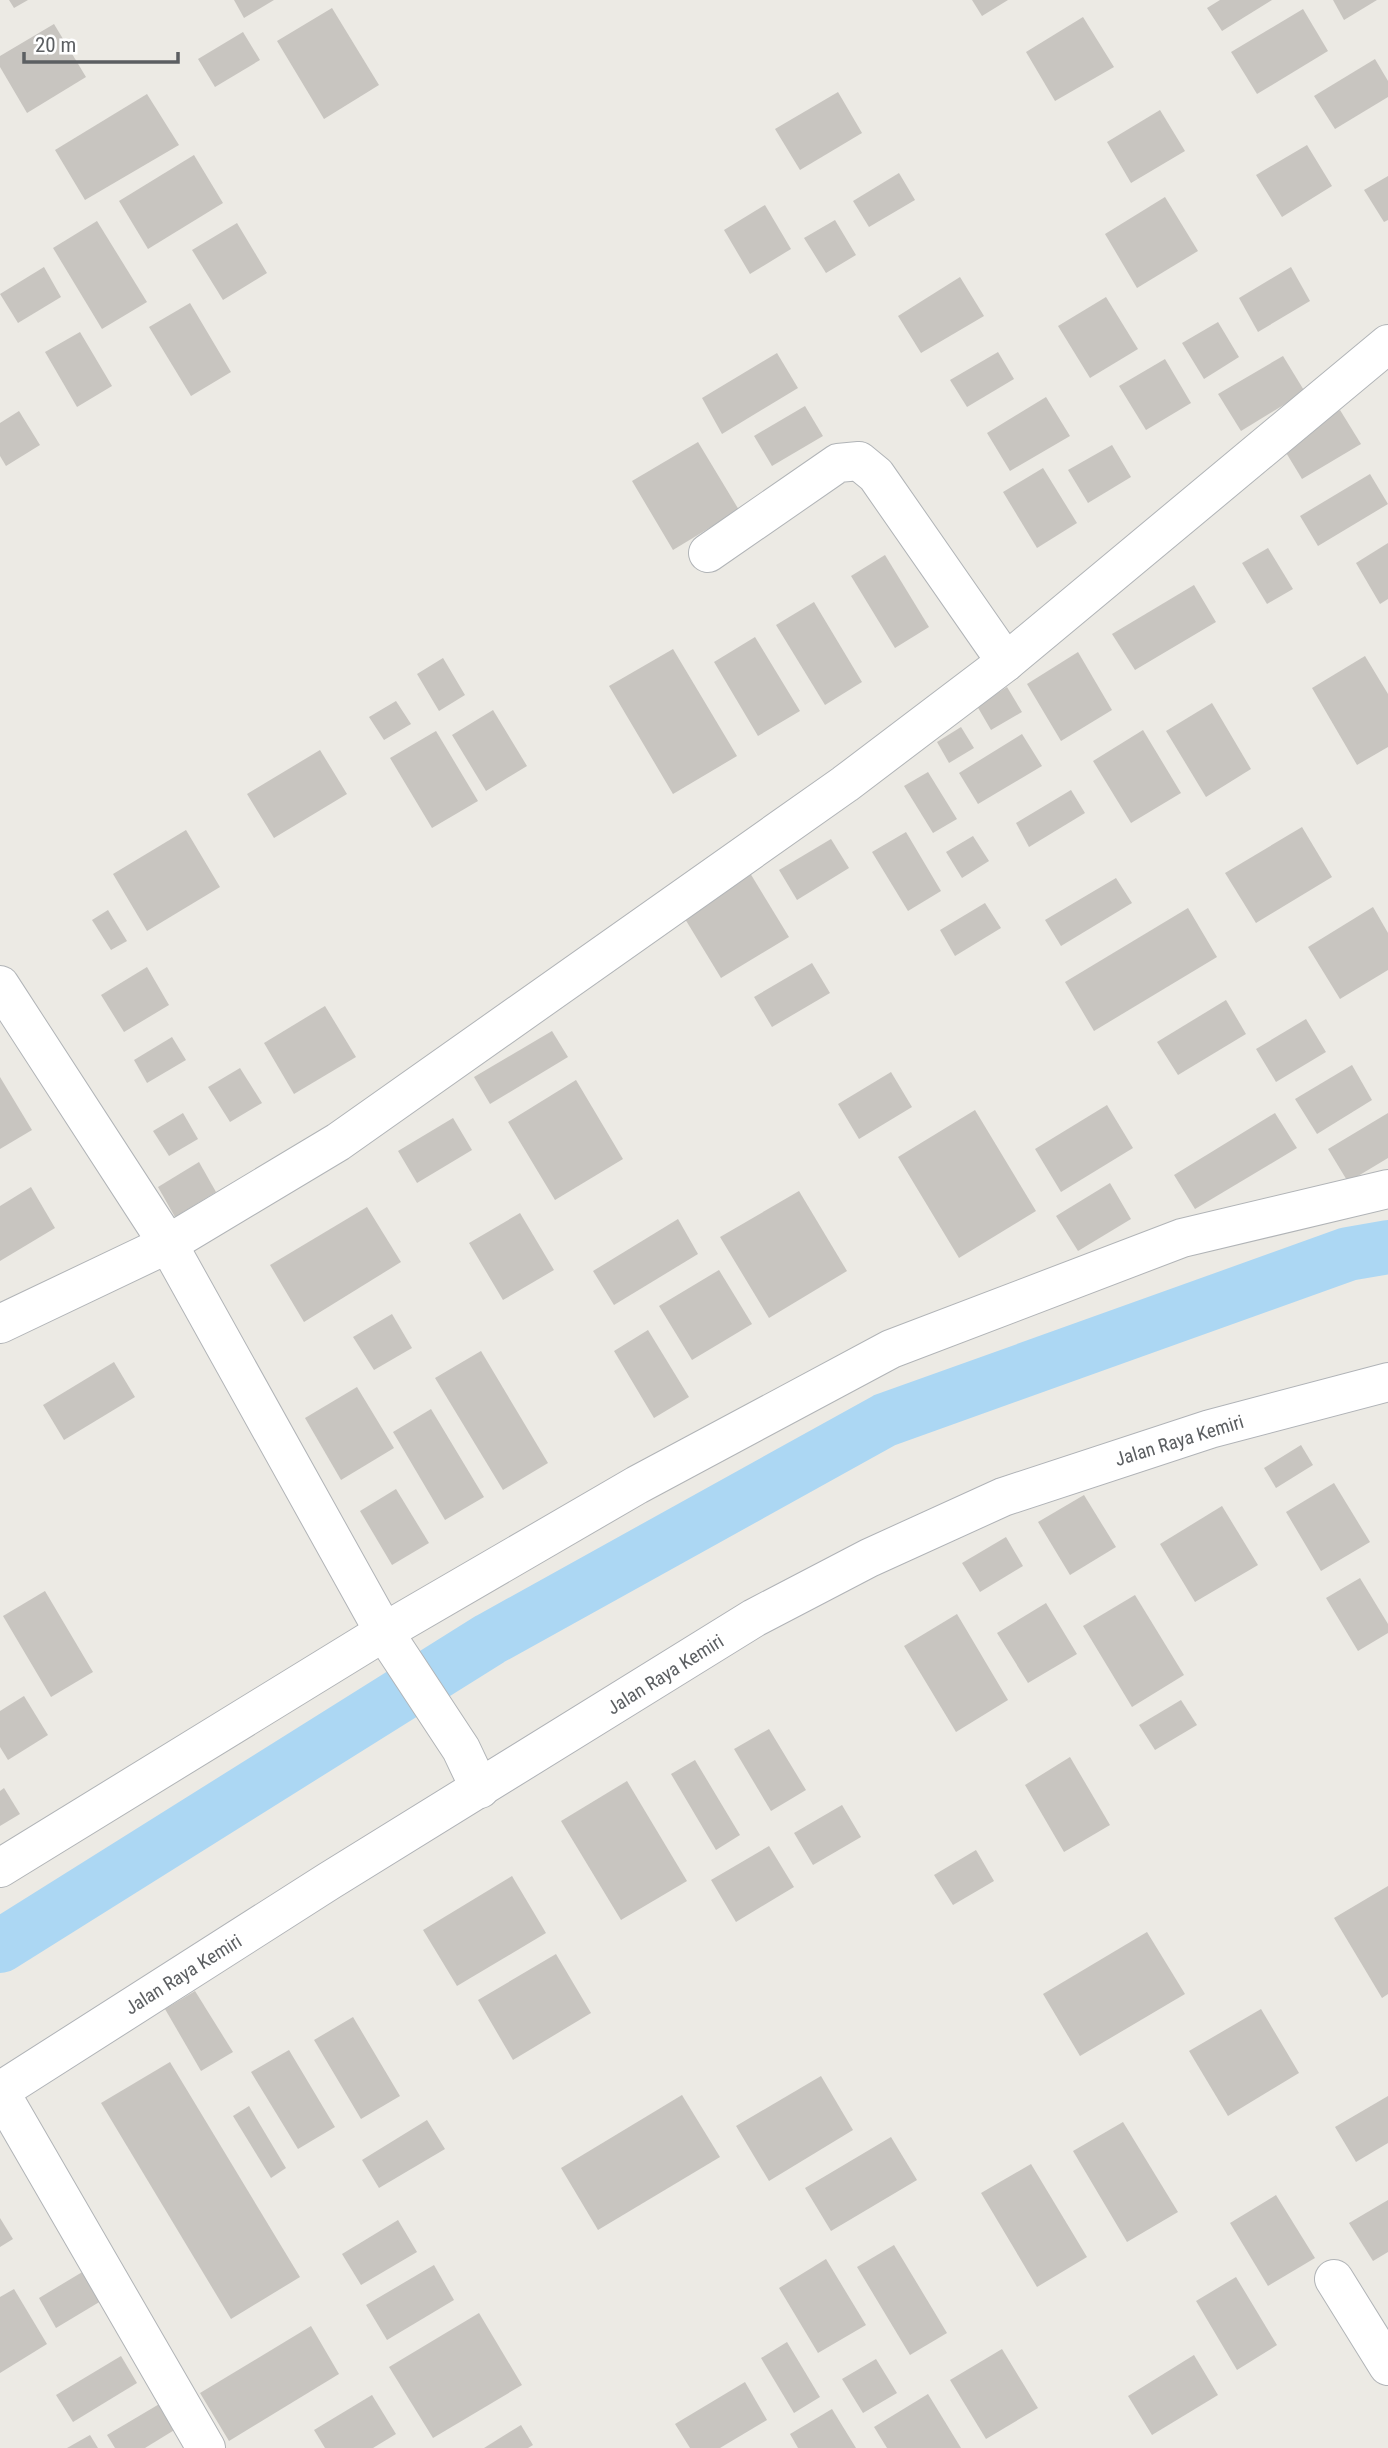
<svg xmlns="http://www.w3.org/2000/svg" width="1388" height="2448" font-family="'Roboto Condensed',sans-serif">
<rect width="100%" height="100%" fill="#eceae4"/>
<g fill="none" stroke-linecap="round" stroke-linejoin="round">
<!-- canal -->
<path stroke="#acd7f3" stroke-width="54" d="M 0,1946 L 490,1639 L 885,1420 L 1348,1254 L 1388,1247"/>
</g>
<!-- building -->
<g fill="#c8c5c0">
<path d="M 9,0 L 28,0 L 14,8 Z"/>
<path d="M 234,0 L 274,0 L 244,18 Z"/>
<path d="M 972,0 L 1008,0 L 982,16 Z"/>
<path d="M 1220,0 L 1272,0 L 1222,31 L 1207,8 Z"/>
<path d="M 1333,0 L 1377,0 L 1344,20 Z"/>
<path d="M 332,8 L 379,85 L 324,119 L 277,41 Z"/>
<path d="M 1303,9 L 1328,51 L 1257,94 L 1231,52 Z"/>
<path d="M 1083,17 L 1114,67 L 1055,101 L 1026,52 Z"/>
<path d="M 54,24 L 86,77 L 27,113 L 0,67 L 0,56 Z"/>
<path d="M 243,32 L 260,60 L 215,87 L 198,59 Z"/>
<path d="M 1375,59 L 1388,81 L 1388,97 L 1335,129 L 1314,96 Z"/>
<path d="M 838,92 L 862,133 L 800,170 L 775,129 Z"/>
<path d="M 147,94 L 179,145 L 85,200 L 55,150 Z"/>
<path d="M 1160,110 L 1185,151 L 1131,183 L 1107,142 Z"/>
<path d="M 1307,145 L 1332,186 L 1282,217 L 1256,175 Z"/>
<path d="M 194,155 L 223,203 L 148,249 L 119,201 Z"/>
<path d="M 899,173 L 915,200 L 869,227 L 853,201 Z"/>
<path d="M 1388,176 L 1388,220 L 1384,222 L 1364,190 Z"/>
<path d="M 1165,197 L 1198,251 L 1137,288 L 1105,234 Z"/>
<path d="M 765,205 L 791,249 L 750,274 L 724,230 Z"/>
<path d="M 835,220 L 856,255 L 826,273 L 804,238 Z"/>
<path d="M 97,221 L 147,302 L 102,329 L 53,248 Z"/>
<path d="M 237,223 L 267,273 L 223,300 L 192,250 Z"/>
<path d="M 44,267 L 61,297 L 18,323 L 0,294 Z"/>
<path d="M 1291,267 L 1310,301 L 1258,332 L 1239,298 Z"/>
<path d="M 960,277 L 984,316 L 921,353 L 898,316 Z"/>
<path d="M 1106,297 L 1138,349 L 1090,378 L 1058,326 Z"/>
<path d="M 190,303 L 231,372 L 191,396 L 149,327 Z"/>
<path d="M 1218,322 L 1239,357 L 1204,379 L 1182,343 Z"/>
<path d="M 80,332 L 112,386 L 77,407 L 45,352 Z"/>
<path d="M 998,352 L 1014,379 L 967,407 L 950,380 Z"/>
<path d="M 777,353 L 798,388 L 722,434 L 702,398 Z"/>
<path d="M 1283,356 L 1305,392 L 1241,431 L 1218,394 Z"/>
<path d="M 1165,359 L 1191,403 L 1146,430 L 1119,386 Z"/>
<path d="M 1046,397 L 1070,436 L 1010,471 L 987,433 Z"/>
<path d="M 805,406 L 823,436 L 772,466 L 754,436 Z"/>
<path d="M 1340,410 L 1361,444 L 1302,479 L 1282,446 Z"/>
<path d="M 19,411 L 40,445 L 6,466 L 0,456 L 0,423 Z"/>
<path d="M 698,442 L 739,510 L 673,550 L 632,481 Z"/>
<path d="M 1112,445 L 1131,477 L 1088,503 L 1068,470 Z"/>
<path d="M 1043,468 L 1077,523 L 1037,548 L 1003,492 Z"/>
<path d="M 1370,474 L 1388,504 L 1318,546 L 1300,516 Z"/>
<path d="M 1388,543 L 1388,599 L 1380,604 L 1356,563 Z"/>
<path d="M 1268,548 L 1293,589 L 1267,604 L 1242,563 Z"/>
<path d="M 885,555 L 929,627 L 895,648 L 851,576 Z"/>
<path d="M 1194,585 L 1216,622 L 1135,670 L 1112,634 Z"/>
<path d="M 814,602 L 862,682 L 825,705 L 776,625 Z"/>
<path d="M 755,637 L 800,711 L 758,736 L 714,662 Z"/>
<path d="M 673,649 L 737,756 L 673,794 L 609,686 Z"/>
<path d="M 1078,652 L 1112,710 L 1061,741 L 1027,684 Z"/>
<path d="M 1365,656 L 1388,694 L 1388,747 L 1357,765 L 1312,688 Z"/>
<path d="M 443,658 L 465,695 L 439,711 L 417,674 Z"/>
<path d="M 1007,687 L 1022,712 L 991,730 L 977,706 Z"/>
<path d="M 396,701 L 411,724 L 384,740 L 369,717 Z"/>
<path d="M 1212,703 L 1251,769 L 1206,797 L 1166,731 Z"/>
<path d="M 493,710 L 527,766 L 486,791 L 452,735 Z"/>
<path d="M 961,727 L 974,748 L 949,763 L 937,742 Z"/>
<path d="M 1143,730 L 1181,793 L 1131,823 L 1093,761 Z"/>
<path d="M 436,731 L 478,801 L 432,828 L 390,758 Z"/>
<path d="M 1022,734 L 1042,766 L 978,804 L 959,773 Z"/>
<path d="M 320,750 L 347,794 L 274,838 L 247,794 Z"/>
<path d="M 928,772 L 957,819 L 933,833 L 904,786 Z"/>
<path d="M 1071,790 L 1085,813 L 1029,847 L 1016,823 Z"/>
<path d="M 1302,827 L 1332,877 L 1256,923 L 1225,873 Z"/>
<path d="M 186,830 L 220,887 L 147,931 L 113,874 Z"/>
<path d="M 906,832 L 941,891 L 908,911 L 872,852 Z"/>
<path d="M 973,836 L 989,861 L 962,878 L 946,852 Z"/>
<path d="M 831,839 L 849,868 L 797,900 L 779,870 Z"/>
<path d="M 750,873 L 789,937 L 721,978 L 682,914 Z"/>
<path d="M 1116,878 L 1132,903 L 1061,946 L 1045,920 Z"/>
<path d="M 985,903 L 1001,928 L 955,956 L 940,930 Z"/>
<path d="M 1373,907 L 1388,933 L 1388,970 L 1340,999 L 1308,947 Z"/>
<path d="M 1188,908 L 1217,957 L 1094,1031 L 1065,982 Z"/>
<path d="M 108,910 L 127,941 L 111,950 L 92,920 Z"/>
<path d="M 812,963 L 830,993 L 772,1027 L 754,997 Z"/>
<path d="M 147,967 L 169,1005 L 124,1032 L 101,995 Z"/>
<path d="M 1226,1000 L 1246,1034 L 1178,1075 L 1157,1042 Z"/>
<path d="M 325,1006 L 356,1057 L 294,1094 L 264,1043 Z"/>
<path d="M 1306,1019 L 1326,1052 L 1276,1082 L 1256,1049 Z"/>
<path d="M 552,1031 L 568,1057 L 490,1104 L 474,1077 Z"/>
<path d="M 172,1037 L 186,1060 L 147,1083 L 134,1060 Z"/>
<path d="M 1352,1065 L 1372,1100 L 1317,1134 L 1295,1099 Z"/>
<path d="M 240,1068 L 262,1103 L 230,1122 L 208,1087 Z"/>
<path d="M 891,1072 L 912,1107 L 859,1139 L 838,1104 Z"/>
<path d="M 0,1077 L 32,1130 L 0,1149 Z"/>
<path d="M 576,1080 L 623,1159 L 555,1200 L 508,1122 Z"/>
<path d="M 1107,1105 L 1133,1148 L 1061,1192 L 1035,1149 Z"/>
<path d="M 975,1110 L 1036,1211 L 959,1258 L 898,1157 Z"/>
<path d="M 183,1113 L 198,1139 L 169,1156 L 153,1131 Z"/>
<path d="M 1275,1113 L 1297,1148 L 1195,1209 L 1174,1175 Z"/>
<path d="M 1388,1113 L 1388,1158 L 1348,1182 L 1328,1149 Z"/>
<path d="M 453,1118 L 472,1150 L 417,1183 L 398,1151 Z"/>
<path d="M 199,1162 L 216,1192 L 175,1217 L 158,1187 Z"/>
<path d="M 1110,1183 L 1131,1219 L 1078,1251 L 1056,1216 Z"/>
<path d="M 31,1187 L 55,1228 L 0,1261 L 0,1206 Z"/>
<path d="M 799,1191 L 847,1271 L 769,1318 L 720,1237 Z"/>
<path d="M 367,1207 L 401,1262 L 304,1322 L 270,1265 Z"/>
<path d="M 520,1213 L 554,1270 L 503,1300 L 469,1243 Z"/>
<path d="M 678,1219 L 698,1254 L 614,1305 L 593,1271 Z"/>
<path d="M 719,1270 L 752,1324 L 692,1360 L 659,1306 Z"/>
<path d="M 392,1314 L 412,1348 L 374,1370 L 353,1337 Z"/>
<path d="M 648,1330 L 689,1397 L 654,1418 L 614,1351 Z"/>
<path d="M 481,1351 L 548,1463 L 503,1490 L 435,1378 Z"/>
<path d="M 114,1362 L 135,1397 L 64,1440 L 43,1405 Z"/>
<path d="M 357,1387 L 394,1448 L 341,1480 L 305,1418 Z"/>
<path d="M 431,1409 L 484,1497 L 445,1520 L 393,1432 Z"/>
<path d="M 1301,1445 L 1313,1465 L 1276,1488 L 1264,1468 Z"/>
<path d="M 1334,1483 L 1370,1542 L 1321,1571 L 1286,1512 Z"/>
<path d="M 396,1489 L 429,1543 L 392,1565 L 360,1511 Z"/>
<path d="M 1084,1495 L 1116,1547 L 1070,1575 L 1038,1522 Z"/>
<path d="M 1222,1506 L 1258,1565 L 1195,1602 L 1160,1544 Z"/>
<path d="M 1006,1537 L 1023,1566 L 980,1592 L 962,1563 Z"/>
<path d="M 1360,1578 L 1388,1624 L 1388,1633 L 1358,1651 L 1326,1598 Z"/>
<path d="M 45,1591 L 93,1672 L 51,1697 L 3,1616 Z"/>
<path d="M 1135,1595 L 1184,1675 L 1132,1707 L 1083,1626 Z"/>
<path d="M 1046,1603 L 1077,1654 L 1028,1683 L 997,1633 Z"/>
<path d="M 957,1614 L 1008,1700 L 956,1732 L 904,1646 Z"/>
<path d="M 24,1696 L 48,1735 L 8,1760 L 0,1747 L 0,1711 Z"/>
<path d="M 1181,1700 L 1197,1725 L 1155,1750 L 1139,1725 Z"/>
<path d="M 769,1729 L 806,1790 L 771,1811 L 734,1749 Z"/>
<path d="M 1070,1757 L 1110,1825 L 1064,1852 L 1025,1785 Z"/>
<path d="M 695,1760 L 740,1835 L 716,1850 L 671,1774 Z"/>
<path d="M 627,1781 L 687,1881 L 621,1920 L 561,1821 Z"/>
<path d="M 4,1788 L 20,1814 L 0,1826 L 0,1791 Z"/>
<path d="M 842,1805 L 861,1837 L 813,1865 L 794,1833 Z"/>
<path d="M 769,1846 L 794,1887 L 736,1922 L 711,1880 Z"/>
<path d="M 976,1850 L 994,1881 L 953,1905 L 934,1875 Z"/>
<path d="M 512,1876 L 546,1933 L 457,1986 L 423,1930 Z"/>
<path d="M 1388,1886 L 1388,1994 L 1382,1998 L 1334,1918 Z"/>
<path d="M 1147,1932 L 1185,1994 L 1080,2056 L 1043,1994 Z"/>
<path d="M 556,1954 L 591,2013 L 513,2060 L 478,2000 Z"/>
<path d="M 195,1991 L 233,2052 L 201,2071 L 165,2009 Z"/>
<path d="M 1261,2009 L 1299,2073 L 1228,2116 L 1189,2051 Z"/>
<path d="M 353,2017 L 400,2096 L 361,2119 L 314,2040 Z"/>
<path d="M 289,2050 L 335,2127 L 298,2149 L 251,2072 Z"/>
<path d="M 170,2062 L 300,2277 L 231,2319 L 101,2103 Z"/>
<path d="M 821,2076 L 853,2130 L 769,2181 L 736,2126 Z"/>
<path d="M 682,2095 L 720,2157 L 598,2230 L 561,2168 Z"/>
<path d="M 1388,2096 L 1388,2143 L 1356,2162 L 1335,2127 Z"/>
<path d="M 249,2106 L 286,2168 L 271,2178 L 233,2116 Z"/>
<path d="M 427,2120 L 445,2149 L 379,2188 L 362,2160 Z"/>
<path d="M 1123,2122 L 1178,2212 L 1127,2242 L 1073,2151 Z"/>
<path d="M 891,2137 L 917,2180 L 831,2231 L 805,2188 Z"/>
<path d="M 1031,2164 L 1087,2257 L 1037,2287 L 981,2193 Z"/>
<path d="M 1276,2195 L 1315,2258 L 1268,2286 L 1230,2223 Z"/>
<path d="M 1388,2200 L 1388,2252 L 1373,2261 L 1349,2223 Z"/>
<path d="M 0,2218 L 13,2239 L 0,2247 Z"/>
<path d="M 398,2220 L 417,2252 L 361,2285 L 342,2254 Z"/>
<path d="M 894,2245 L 947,2333 L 910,2355 L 857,2267 Z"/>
<path d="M 826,2259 L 866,2325 L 818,2353 L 779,2288 Z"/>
<path d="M 94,2265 L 111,2295 L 56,2328 L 39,2298 Z"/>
<path d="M 434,2265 L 454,2300 L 387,2340 L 366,2305 Z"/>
<path d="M 1236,2277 L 1277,2345 L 1237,2370 L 1196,2301 Z"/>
<path d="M 14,2289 L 47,2344 L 0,2373 L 0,2297 Z"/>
<path d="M 479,2313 L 522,2385 L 433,2438 L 389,2367 Z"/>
<path d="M 311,2326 L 339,2374 L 229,2441 L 200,2393 Z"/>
<path d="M 787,2342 L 820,2397 L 794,2413 L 761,2358 Z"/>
<path d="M 1002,2349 L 1038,2408 L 986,2439 L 950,2380 Z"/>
<path d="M 1194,2355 L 1218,2395 L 1152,2435 L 1128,2396 Z"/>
<path d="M 121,2356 L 137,2383 L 73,2422 L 56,2395 Z"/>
<path d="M 876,2359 L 897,2393 L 863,2413 L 842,2379 Z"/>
<path d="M 745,2382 L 767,2420 L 720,2448 L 690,2448 L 675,2424 Z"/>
<path d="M 928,2394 L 961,2448 L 887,2448 L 874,2427 Z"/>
<path d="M 372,2395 L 396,2434 L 373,2448 L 325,2448 L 314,2430 Z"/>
<path d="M 161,2403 L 176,2429 L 145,2448 L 115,2448 L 107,2435 Z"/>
<path d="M 832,2409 L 856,2448 L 798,2448 L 790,2434 Z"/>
<path d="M 521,2425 L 533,2445 L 528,2448 L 484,2448 Z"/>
<path d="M 90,2435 L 98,2448 L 67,2448 Z"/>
</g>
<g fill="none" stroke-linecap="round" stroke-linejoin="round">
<!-- minor casing -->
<g stroke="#b1b4b7" stroke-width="40">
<g id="minor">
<path d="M 708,553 L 838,463 L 859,461 L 876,475 L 1006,662"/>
<path d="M 0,985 L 168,1244 L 384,1632 L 461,1749 L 480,1789"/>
<path d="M 0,1324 L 168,1244 L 338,1142 L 845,784 L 1006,662 L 1388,344"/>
<path d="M 0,1868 L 384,1632 L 637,1485 L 891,1349 L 1182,1238 L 1388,1189"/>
<path d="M 0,2092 L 206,2448"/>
<path d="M 1334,2279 L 1388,2366"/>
</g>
</g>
<!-- secondary casing -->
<g stroke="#b0b3b7" stroke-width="40">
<path id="secondary" d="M 0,2091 L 329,1881 L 754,1618 L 869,1558 L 1003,1497 L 1210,1429 L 1388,1382"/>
</g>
<!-- minor -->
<use href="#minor" stroke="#fff" stroke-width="38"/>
<!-- secondary -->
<use href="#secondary" stroke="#fff" stroke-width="38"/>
</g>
<g text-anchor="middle" stroke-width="6" stroke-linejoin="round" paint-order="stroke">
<!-- street labels -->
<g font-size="19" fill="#5c5f62" stroke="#fff">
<text transform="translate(1179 1440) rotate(-17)" y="7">Jalan Raya Kemiri</text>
<text transform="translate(665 1674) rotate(-32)" y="7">Jalan Raya Kemiri</text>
<text transform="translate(183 1974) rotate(-32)" y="7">Jalan Raya Kemiri</text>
</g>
</g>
<!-- scale -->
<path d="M24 52v10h154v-10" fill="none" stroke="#5c5f62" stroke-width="3.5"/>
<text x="35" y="52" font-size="21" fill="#5c5f62" stroke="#ffffff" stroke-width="5" paint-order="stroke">20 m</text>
</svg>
